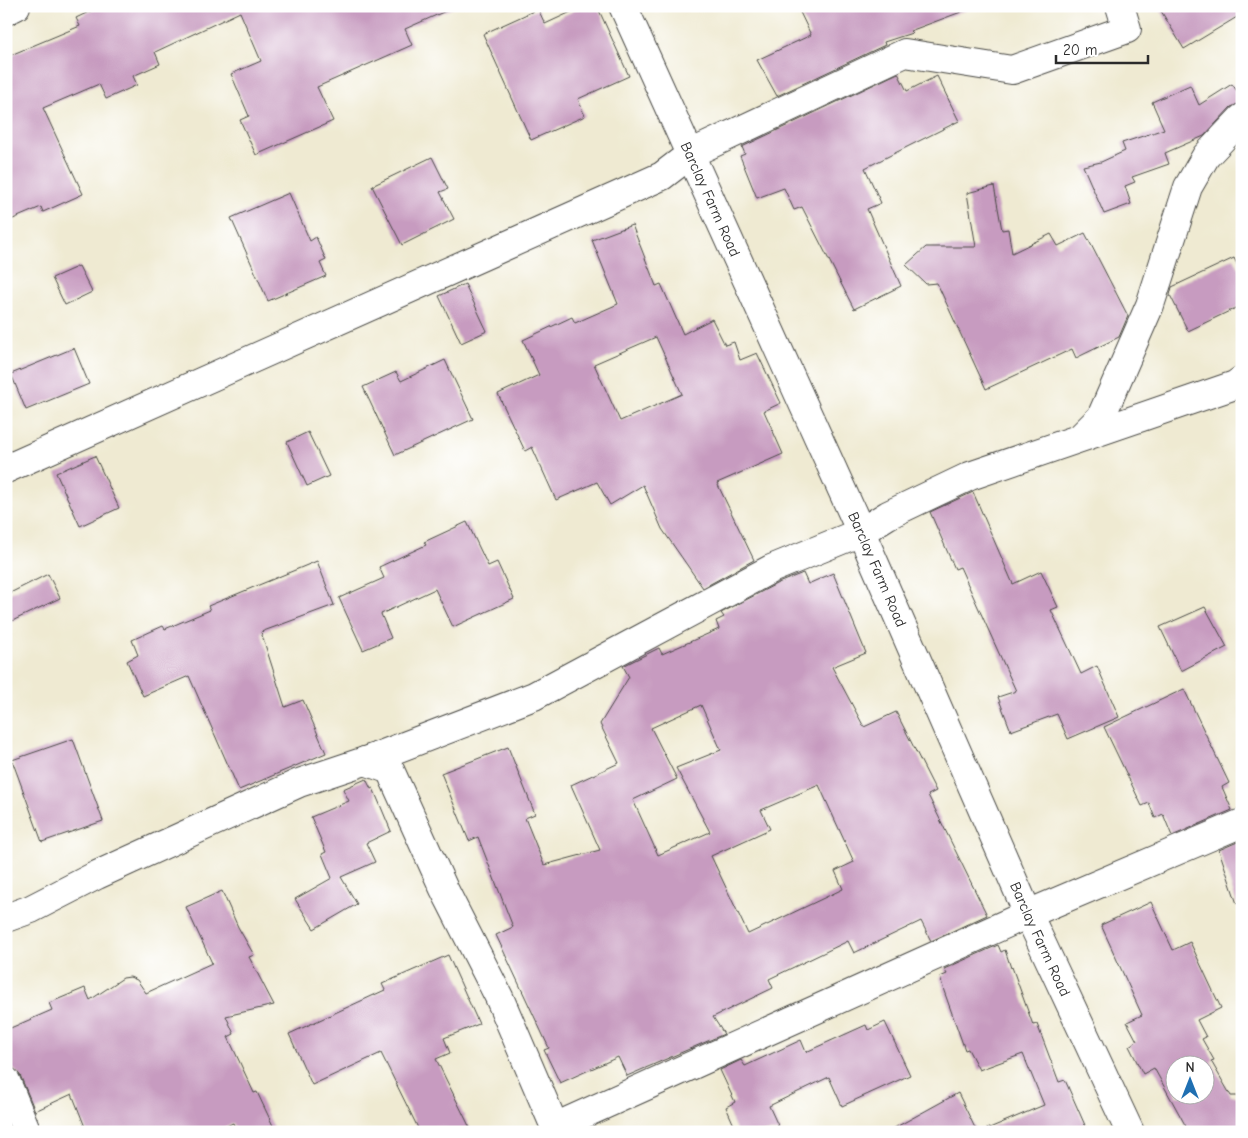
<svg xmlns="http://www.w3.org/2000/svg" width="1248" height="1138" font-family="'Comic Neue',sans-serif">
<rect width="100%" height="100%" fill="#fff"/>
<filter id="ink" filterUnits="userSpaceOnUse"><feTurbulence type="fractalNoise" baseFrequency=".02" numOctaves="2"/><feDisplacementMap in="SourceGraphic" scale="10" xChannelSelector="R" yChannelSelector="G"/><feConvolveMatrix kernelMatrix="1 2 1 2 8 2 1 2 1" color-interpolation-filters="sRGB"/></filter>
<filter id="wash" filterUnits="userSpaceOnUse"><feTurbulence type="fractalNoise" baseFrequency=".0096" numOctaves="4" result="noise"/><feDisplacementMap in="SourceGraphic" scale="20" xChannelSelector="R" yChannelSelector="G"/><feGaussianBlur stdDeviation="1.12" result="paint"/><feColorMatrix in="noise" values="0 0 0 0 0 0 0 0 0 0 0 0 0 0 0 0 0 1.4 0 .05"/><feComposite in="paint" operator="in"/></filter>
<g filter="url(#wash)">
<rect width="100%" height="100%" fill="#efead2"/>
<g id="blocks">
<!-- building -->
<g fill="#c79bc0" fill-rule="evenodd">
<path d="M 101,6 L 457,6 L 405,29 L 412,45 L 317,87 L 333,121 L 256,155 L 240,120 L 249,116 L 231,74 L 261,61 L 240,12 L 155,52 L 160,64 L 133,76 L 137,85 L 106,99 L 99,84 L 43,108 L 83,194 L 43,212 L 41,207 L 6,222 L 6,57 L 80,26 L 76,18 Z"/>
<path d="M 584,6 L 597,6 L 629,76 L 578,99 L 585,116 L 531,140 L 483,34 L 538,9 L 545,24 Z"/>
<path d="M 797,6 L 969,6 L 969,9 L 910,31 L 912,33 L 884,42 L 885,45 L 777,96 L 757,60 L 811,35 Z"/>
<path d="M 1158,6 L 1242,6 L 1242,14 L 1184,49 Z"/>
<path d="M 898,73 L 907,91 L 937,76 L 959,121 L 865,168 L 881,203 L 867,209 L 901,286 L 854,309 L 802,207 L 794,210 L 784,188 L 757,198 L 740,156 L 745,154 L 742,147 Z"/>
<path d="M 1232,84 L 1242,98 L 1242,103 L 1231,107 L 1204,136 L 1165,153 L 1169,164 L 1132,177 L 1135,182 L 1125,186 L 1131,204 L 1104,214 L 1083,166 L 1101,162 L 1125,151 L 1122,143 L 1164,129 L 1152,102 L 1190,85 L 1199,105 Z"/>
<path d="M 432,157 L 448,189 L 440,192 L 454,219 L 402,245 L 372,186 Z"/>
<path d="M 994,186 L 1002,230 L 1008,229 L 1012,253 L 1051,234 L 1058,246 L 1085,233 L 1128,316 L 1119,337 L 1076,358 L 1072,349 L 986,389 L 937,283 L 926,284 L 906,265 L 926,247 L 976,247 L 967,193 Z"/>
<path d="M 289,193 L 310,241 L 316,237 L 326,260 L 320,263 L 326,276 L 268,301 L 231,218 Z"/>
<path d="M 632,225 L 656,286 L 661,284 L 683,334 L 712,319 L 725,345 L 734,342 L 740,360 L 757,353 L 781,403 L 764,411 L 783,454 L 717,483 L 754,560 L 703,588 L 662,529 L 643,485 L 610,505 L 597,482 L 556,500 L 532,447 L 525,451 L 498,394 L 539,375 L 523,340 L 572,317 L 575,323 L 618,304 L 592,240 ZM 656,337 L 682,394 L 620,421 L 594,364 Z"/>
<path d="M 1234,258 L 1242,274 L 1242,305 L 1188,331 L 1170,295 L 1172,287 Z"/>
<path d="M 79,266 L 92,292 L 65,305 L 52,278 Z"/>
<path d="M 465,284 L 487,331 L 461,343 L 439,296 Z"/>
<path d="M 74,348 L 89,384 L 26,410 L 11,374 Z"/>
<path d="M 445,360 L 473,419 L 395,455 L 363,387 L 396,372 L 401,381 Z"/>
<path d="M 308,432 L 329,476 L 307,486 L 287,442 Z"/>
<path d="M 95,456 L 119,508 L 80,526 L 56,473 Z"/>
<path d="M 973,492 L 1013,584 L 1041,571 L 1058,607 L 1051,610 L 1081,674 L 1097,666 L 1119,717 L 1068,739 L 1057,714 L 1011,731 L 998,697 L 1016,691 L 960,567 L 955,569 L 930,512 Z"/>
<path d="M 467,522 L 488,566 L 497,562 L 514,599 L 453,627 L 435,589 L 381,614 L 391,638 L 363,650 L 339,598 L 384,578 L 379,567 L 426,545 L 424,542 Z"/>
<path d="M 317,561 L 334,605 L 261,632 L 285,707 L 303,700 L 326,753 L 239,790 L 189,676 L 143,696 L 127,661 L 138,655 L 132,640 L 163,626 L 165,629 L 210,610 L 208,606 Z"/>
<path d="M 803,573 L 808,584 L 833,573 L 866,653 L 832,667 L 864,727 L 896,712 L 936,791 L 928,795 L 987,915 L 931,941 L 921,921 L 854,953 L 848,941 L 769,979 L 773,988 L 713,1017 L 724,1034 L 627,1076 L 618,1057 L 560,1083 L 544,1050 L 549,1048 L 496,935 L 513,927 L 478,837 L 469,841 L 441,773 L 508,747 L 535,814 L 525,818 L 544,865 L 600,850 L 571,785 L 619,763 L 600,724 L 629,677 L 623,666 L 659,648 L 662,654 L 719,629 L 716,621 L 724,617 L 721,613 L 778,583 ZM 701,705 L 721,750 L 676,768 L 710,832 L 658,855 L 633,800 L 677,779 L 651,728 ZM 819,785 L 854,862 L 835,871 L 843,889 L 748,934 L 711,856 L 770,829 L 761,810 Z"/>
<path d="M 48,574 L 60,598 L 6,624 L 6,595 Z"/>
<path d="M 1205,607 L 1227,647 L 1181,671 L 1160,627 Z"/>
<path d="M 1184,689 L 1229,783 L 1222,787 L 1232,810 L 1172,836 L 1163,814 L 1155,818 L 1149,803 L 1142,806 L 1104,727 Z"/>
<path d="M 73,739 L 103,821 L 42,842 L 12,760 Z"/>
<path d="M 366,779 L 371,789 L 373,788 L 391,831 L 366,843 L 375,862 L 341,877 L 357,904 L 314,929 L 295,899 L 332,878 L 322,854 L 326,852 L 311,817 L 349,801 L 343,789 Z"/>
<path d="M 1242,840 L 1242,904 L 1237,904 L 1219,850 Z"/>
<path d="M 222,891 L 238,927 L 254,955 L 249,957 L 274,1005 L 226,1016 L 234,1034 L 228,1037 L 254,1093 L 257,1092 L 276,1132 L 237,1132 L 233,1123 L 214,1132 L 87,1132 L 72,1094 L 35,1111 L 20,1075 L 6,1063 L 6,1030 L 52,1010 L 49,1003 L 85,988 L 90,1000 L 123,978 L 130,977 L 137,980 L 146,993 L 212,963 L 186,907 Z"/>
<path d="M 1151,902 L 1173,950 L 1190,942 L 1221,1008 L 1197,1020 L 1206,1037 L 1202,1039 L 1214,1060 L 1211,1061 L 1231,1096 L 1242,1096 L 1242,1132 L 1189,1132 L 1154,1068 L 1143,1074 L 1129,1046 L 1137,1041 L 1127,1022 L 1142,1015 L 1101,925 ZM 1176,1066 L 1206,1066 L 1206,1096 L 1176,1096 Z"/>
<path d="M 998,945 L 1001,952 L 1005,950 L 1011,968 L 1012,967 L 1033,1025 L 1037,1024 L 1059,1082 L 1065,1080 L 1088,1132 L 980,1132 L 1044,1105 L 1023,1054 L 979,1070 L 968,1049 L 965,1050 L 944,991 L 940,977 L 947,974 L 944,969 Z"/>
<path d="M 448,955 L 479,1024 L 444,1038 L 450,1053 L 436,1059 L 472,1132 L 420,1132 L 381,1053 L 312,1085 L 289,1034 L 385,990 L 382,984 Z"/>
<path d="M 885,1022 L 910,1075 L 842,1106 L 829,1077 L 769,1106 L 781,1132 L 737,1132 L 726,1107 L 735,1102 L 720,1070 L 741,1060 L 745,1066 L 801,1040 L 806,1052 L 866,1025 L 868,1030 Z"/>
<path d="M 958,1093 L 977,1132 L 887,1132 Z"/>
</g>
</g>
</g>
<g filter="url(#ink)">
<use href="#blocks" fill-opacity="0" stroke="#484844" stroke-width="1"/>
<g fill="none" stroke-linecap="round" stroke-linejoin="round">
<!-- minor casing -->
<g stroke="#484844" stroke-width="30">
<g id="minor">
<path id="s1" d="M 623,6 L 861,532 L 1028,914 L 1130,1132"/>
<path d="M 6,11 L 16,6"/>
<path d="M 1081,437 L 1101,417 L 1150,305 L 1188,187 L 1206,156 L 1242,118"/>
<path d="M 6,469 L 662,176 L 692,153 L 905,53 L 1012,70 L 1127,29 L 1120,6"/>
<path d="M 365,761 L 390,770 L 444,889 L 499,997 L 557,1132"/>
<path d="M 6,918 L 31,909 L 97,875 L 299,783 L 365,761 L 534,696 L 771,569 L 861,532 L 888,515 L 970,476 L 1235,385 L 1242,380"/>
<path d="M 6,1081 L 27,1132"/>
<path d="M 555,1127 L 1028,914 L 1242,823"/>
</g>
</g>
<!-- minor -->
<use href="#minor" stroke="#fff" stroke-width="28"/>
</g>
</g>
<g text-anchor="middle" stroke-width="4" stroke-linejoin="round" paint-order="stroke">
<!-- street labels -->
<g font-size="15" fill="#2b2b2b" stroke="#fff">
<text dy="5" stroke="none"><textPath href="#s1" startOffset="212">Barclay Farm Road</textPath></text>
<text dy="5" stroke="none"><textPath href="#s1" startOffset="618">Barclay Farm Road</textPath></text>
<text dy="5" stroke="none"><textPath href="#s1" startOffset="1022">Barclay Farm Road</textPath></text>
</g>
</g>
<!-- margin -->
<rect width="1248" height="1138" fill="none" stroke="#fff" stroke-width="25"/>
<!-- north arrow -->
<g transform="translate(1190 1080)"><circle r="24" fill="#ffffff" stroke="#aaaaaa"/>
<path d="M0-4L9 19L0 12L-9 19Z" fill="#1f6fb2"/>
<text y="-8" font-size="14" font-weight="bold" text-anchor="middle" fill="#2b2b2b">N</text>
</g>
<!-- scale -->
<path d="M1056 55v8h92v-8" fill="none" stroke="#2b2b2b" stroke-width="2.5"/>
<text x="1063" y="55" font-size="15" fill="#2b2b2b" stroke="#ffffff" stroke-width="4" paint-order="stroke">20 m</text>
</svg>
